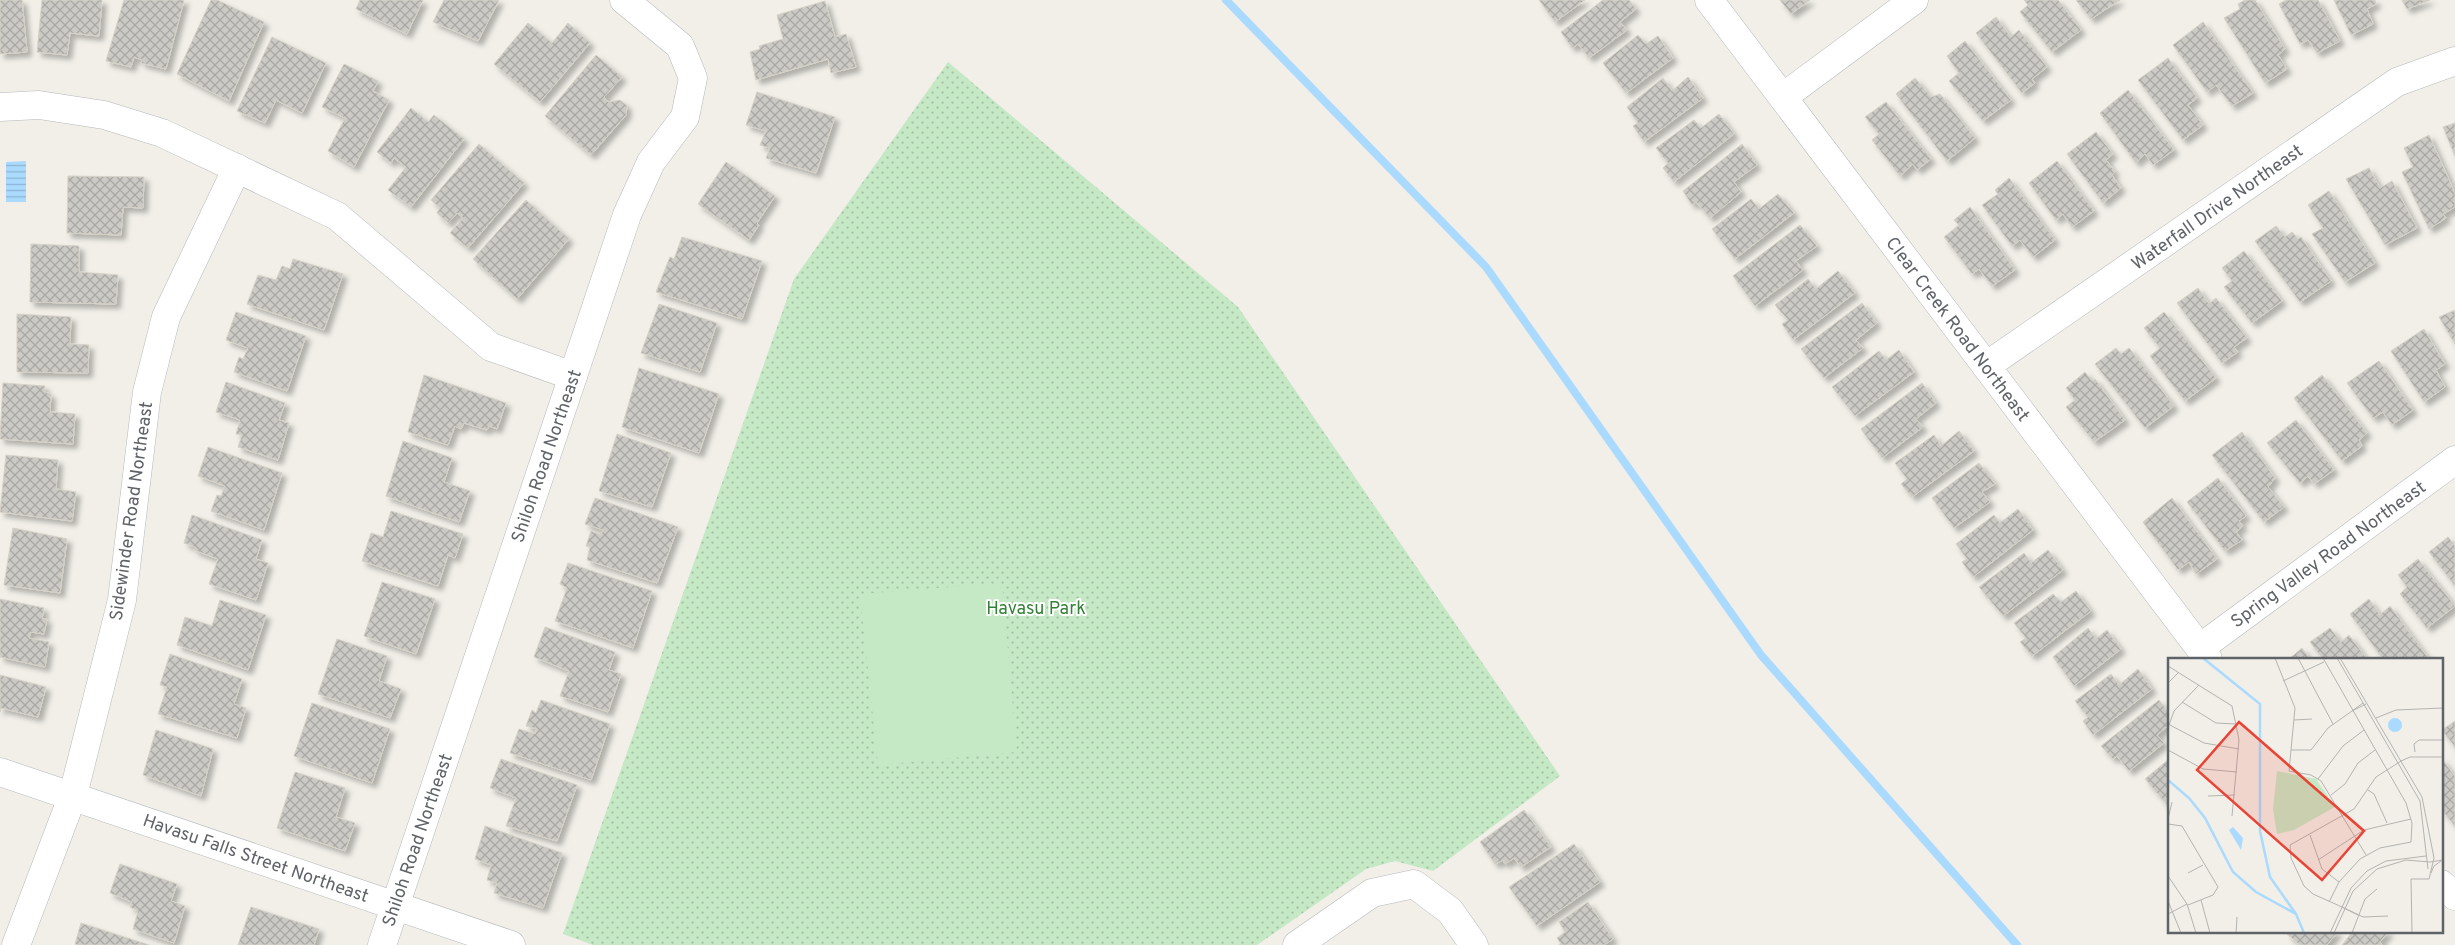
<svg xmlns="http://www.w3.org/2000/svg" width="2455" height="945" font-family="Overpass,sans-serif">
<defs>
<pattern id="park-dots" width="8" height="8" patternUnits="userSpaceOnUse" patternTransform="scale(1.25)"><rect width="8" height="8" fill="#c5e8c5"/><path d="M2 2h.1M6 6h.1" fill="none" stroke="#a3c0a4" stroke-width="1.8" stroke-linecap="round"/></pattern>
<pattern id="water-rules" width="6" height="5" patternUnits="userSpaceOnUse" patternTransform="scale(1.25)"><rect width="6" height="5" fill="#aadaff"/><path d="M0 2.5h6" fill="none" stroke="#8eb4d2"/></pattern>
<pattern id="building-cross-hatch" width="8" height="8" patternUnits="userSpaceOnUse" patternTransform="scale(1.25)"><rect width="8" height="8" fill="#cccac5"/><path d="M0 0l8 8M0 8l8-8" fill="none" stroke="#a9a8a4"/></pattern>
<filter id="shadow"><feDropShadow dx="4.5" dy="4.5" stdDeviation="2.5" flood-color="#0004"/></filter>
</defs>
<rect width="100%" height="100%" fill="#f1efe8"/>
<!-- park -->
<path fill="url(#park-dots)" d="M 948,62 L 1238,307 L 1560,776 L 1433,871 L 1395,861 L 1366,869 L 1257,945 L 593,945 L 563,934 L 794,279 Z"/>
<!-- pitch -->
<path fill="#c5e8c5" d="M 1002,583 L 1017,752 L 878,765 L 860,594 Z"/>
<!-- water -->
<path fill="url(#water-rules)" d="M 26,161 L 26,202 L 6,202 L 6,162 Z"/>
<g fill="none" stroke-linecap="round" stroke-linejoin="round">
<!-- stream -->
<path stroke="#aadaff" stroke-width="8" d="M 1226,0 L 1486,267 L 1761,655 L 2017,945"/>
</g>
<!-- building -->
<g fill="url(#building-cross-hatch)" stroke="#d6d1c6" filter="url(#shadow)">
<path d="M 0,0 L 22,0 L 27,52 L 0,54 Z"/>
<path d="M 42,0 L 102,0 L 99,36 L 70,33 L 67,55 L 37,52 Z"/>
<path d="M 124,0 L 184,0 L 166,69 L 141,63 L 142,60 L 134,57 L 131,67 L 106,61 Z"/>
<path d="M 211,0 L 217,0 L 264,22 L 229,101 L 177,74 Z"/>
<path d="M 360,0 L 423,0 L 407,34 L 356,9 Z"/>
<path d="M 444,0 L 499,0 L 478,41 L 433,22 Z"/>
<path d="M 1539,0 L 1585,0 L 1555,22 Z"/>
<path d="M 1603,0 L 1629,0 L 1636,9 L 1620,22 L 1627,30 L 1589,58 L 1578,44 L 1572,48 L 1561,32 Z"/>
<path d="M 1780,0 L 1810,0 L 1791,14 Z"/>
<path d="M 2024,0 L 2058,0 L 2081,30 L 2052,52 L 2020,12 L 2028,5 Z"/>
<path d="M 2076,0 L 2120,0 L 2091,19 Z"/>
<path d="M 2245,0 L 2255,0 L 2285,49 L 2278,55 L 2287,69 L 2265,83 L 2224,18 L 2240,9 L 2238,4 Z"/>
<path d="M 2286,0 L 2318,0 L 2340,41 L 2317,53 L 2308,40 L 2300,44 L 2279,4 Z"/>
<path d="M 2334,0 L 2375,0 L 2376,4 L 2367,9 L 2373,24 L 2351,35 Z"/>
<path d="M 2402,0 L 2430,0 L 2407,9 Z"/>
<path d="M 825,1 L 835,37 L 846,34 L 856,67 L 831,73 L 828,59 L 756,80 L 750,52 L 760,49 L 759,46 L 783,39 L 777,15 Z"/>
<path d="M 1996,17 L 2011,37 L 2019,30 L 2047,67 L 2032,79 L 2035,83 L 2022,93 L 1976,33 Z"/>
<path d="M 2203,22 L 2253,93 L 2232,106 L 2216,85 L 2207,92 L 2173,45 Z"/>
<path d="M 528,23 L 552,43 L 568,23 L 590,43 L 540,102 L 494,64 Z"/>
<path d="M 1638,35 L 1646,44 L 1658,36 L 1673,58 L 1626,93 L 1603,63 Z"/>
<path d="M 272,37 L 326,63 L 302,113 L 276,100 L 265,123 L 237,111 Z"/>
<path d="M 1965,41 L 2011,100 L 1983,121 L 1949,81 L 1959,73 L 1947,56 Z"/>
<path d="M 596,55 L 622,77 L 604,97 L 608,102 L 620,100 L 627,106 L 626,115 L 591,155 L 545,116 Z"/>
<path d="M 2168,58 L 2197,98 L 2188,105 L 2203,125 L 2183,140 L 2138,80 Z"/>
<path d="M 344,64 L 378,81 L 373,91 L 389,100 L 354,167 L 328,151 L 345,118 L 322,107 Z"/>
<path d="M 1688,77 L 1703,98 L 1644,142 L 1633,126 L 1638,123 L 1627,107 L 1663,78 L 1672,91 Z"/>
<path d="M 1915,78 L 1931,97 L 1940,94 L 1975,138 L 1947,161 L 1896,94 Z"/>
<path d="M 2128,90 L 2174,150 L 2153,165 L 2145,154 L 2136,163 L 2100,113 Z"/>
<path d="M 757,92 L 835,117 L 816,173 L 766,158 L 770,148 L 760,145 L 766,131 L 746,125 Z"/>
<path d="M 1886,102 L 1931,159 L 1917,170 L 1913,164 L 1900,176 L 1872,140 L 1879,134 L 1865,117 Z"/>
<path d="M 411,108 L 428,122 L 434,115 L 464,139 L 411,207 L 388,190 L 406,167 L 394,158 L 391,163 L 377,152 Z"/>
<path d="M 1719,114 L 1734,134 L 1674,182 L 1663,168 L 1668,163 L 1656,148 L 1694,120 L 1701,128 Z"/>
<path d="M 2455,123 L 2455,156 L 2443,127 Z"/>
<path d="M 2096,132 L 2113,154 L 2106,160 L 2115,172 L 2112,175 L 2121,188 L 2103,203 L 2067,154 Z"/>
<path d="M 2429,135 L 2455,193 L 2455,207 L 2443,214 L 2446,218 L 2429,229 L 2402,172 L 2413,167 L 2404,148 Z"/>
<path d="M 479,144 L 524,183 L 468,248 L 450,233 L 463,218 L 457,213 L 448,223 L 437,213 L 440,208 L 431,200 Z"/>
<path d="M 1742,144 L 1757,165 L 1734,182 L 1741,192 L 1710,218 L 1696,202 L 1692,205 L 1683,191 Z"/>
<path d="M 2057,161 L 2094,211 L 2072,227 L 2063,214 L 2056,220 L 2029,183 Z"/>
<path d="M 726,162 L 775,196 L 757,223 L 759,225 L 749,240 L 698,204 Z"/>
<path d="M 2369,168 L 2380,188 L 2392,181 L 2417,228 L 2385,245 L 2346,179 Z"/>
<path d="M 68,176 L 144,177 L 143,208 L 123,207 L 121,235 L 67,233 Z"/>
<path d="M 2009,178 L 2055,240 L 2033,257 L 2020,240 L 2012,246 L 1982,205 L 1998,194 L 1995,190 Z"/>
<path d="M 2329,191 L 2375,263 L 2345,282 L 2312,234 L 2323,228 L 2308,205 Z"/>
<path d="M 1778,194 L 1794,213 L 1735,259 L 1712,229 L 1751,199 L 1759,209 Z"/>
<path d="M 526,200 L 569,239 L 517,299 L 473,259 Z"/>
<path d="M 1970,207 L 2015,270 L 1992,286 L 1979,269 L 1972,274 L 1944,237 L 1959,225 L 1954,220 Z"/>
<path d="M 1800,225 L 1817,246 L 1796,261 L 1803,270 L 1755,306 L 1733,276 Z"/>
<path d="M 2276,226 L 2285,237 L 2292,232 L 2298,239 L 2301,237 L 2331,281 L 2300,302 L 2255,241 Z"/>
<path d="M 682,237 L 762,261 L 742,319 L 656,292 L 670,257 L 674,259 Z"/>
<path d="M 31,244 L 79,246 L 79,272 L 118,275 L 116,304 L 30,302 Z"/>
<path d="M 2244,251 L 2282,301 L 2252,323 L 2224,287 L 2232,281 L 2222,268 Z"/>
<path d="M 293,259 L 343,274 L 324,330 L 247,304 L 258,275 L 276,280 L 282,266 L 290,269 Z"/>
<path d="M 1838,271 L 1855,293 L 1793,340 L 1782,324 L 1788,320 L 1775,305 L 1808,279 L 1816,289 Z"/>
<path d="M 2198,288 L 2209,304 L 2216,298 L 2247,338 L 2234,347 L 2238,352 L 2222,363 L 2177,303 Z"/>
<path d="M 1862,303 L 1877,323 L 1856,340 L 1863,348 L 1824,378 L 1801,349 Z"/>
<path d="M 659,304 L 717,323 L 700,372 L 641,353 Z"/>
<path d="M 2455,310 L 2455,344 L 2439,317 Z"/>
<path d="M 236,312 L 306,336 L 287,391 L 234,372 L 239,357 L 243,359 L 248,348 L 226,340 Z"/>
<path d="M 2164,312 L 2216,378 L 2185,401 L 2150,356 L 2160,348 L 2144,328 Z"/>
<path d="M 17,314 L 71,317 L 70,344 L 89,345 L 88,373 L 17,372 Z"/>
<path d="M 2424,329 L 2445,364 L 2436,370 L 2445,387 L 2424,402 L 2391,351 Z"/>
<path d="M 2116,348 L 2121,354 L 2129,348 L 2174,406 L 2145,428 L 2095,364 Z"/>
<path d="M 1899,350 L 1914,372 L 1855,416 L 1832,387 L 1879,351 L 1886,360 Z"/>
<path d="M 2379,361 L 2413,410 L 2392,425 L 2383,412 L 2373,418 L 2347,383 Z"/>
<path d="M 639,368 L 719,394 L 699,453 L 622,427 Z"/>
<path d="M 2085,372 L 2092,381 L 2095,379 L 2125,420 L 2094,442 L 2066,407 L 2075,400 L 2066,388 Z"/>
<path d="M 424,375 L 506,403 L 497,429 L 489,426 L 487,430 L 464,423 L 461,429 L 455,426 L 448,445 L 408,432 Z"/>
<path d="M 2322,375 L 2367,433 L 2359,440 L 2362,446 L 2342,461 L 2294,398 Z"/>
<path d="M 226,382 L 285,403 L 279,420 L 289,423 L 278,460 L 238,447 L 242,435 L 236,434 L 240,420 L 216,412 Z"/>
<path d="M 3,383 L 45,386 L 44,392 L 51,394 L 50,412 L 75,414 L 73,444 L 0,439 Z"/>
<path d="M 1922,383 L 1936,403 L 1916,419 L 1923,427 L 1882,458 L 1861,429 Z"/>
<path d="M 2296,420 L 2334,470 L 2314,484 L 2308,476 L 2300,483 L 2267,443 Z"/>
<path d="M 1959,431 L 1974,451 L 1912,497 L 1901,484 L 1907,479 L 1895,463 L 1934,435 L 1941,446 Z"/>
<path d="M 2242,432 L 2275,478 L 2268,487 L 2284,507 L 2264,522 L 2212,455 Z"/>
<path d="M 617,434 L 671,453 L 652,507 L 599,491 Z"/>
<path d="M 403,441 L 452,458 L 444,482 L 470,491 L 459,522 L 386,496 Z"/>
<path d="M 208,447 L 282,473 L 264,530 L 211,511 L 217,495 L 221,496 L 225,486 L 198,476 Z"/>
<path d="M 6,455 L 58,460 L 56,489 L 76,492 L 72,521 L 0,512 Z"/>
<path d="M 1979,463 L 1995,484 L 1982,492 L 1990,502 L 1954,528 L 1932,498 Z"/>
<path d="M 2218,478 L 2246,516 L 2239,521 L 2243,526 L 2236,532 L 2242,540 L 2225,551 L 2187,502 Z"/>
<path d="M 595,498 L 678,527 L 657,583 L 587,560 L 590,547 L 586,546 L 591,531 L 601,535 L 603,530 L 585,524 Z"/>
<path d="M 2172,498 L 2217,559 L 2196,574 L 2189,562 L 2178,570 L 2143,522 Z"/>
<path d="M 2018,509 L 2033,530 L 1973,577 L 1962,562 L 1967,559 L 1956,544 L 1994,515 L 2000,523 Z"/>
<path d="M 391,511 L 463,534 L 455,558 L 448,555 L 438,586 L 362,561 L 371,533 L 383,537 Z"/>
<path d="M 192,515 L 262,540 L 256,559 L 268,563 L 256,600 L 209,584 L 218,559 L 194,550 L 195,547 L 184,543 Z"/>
<path d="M 13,528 L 67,539 L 60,593 L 4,585 Z"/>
<path d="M 2448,537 L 2455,546 L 2455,586 L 2429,552 Z"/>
<path d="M 2048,550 L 2063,570 L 2003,616 L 1979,587 L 2024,553 L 2031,563 Z"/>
<path d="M 2418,559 L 2455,606 L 2427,628 L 2400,594 L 2407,587 L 2398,575 Z"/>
<path d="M 568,563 L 652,591 L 633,648 L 555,621 L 567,588 L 560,584 Z"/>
<path d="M 382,582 L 435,599 L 416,654 L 364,636 Z"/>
<path d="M 2076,591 L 2091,611 L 2032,656 L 2020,642 L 2026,638 L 2014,623 L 2053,594 L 2061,602 Z"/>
<path d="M 0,599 L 44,608 L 42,619 L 47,619 L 44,634 L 31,632 L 29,638 L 49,642 L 45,667 L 0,657 Z"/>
<path d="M 2369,599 L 2380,615 L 2390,606 L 2429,659 L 2383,659 L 2350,614 Z"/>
<path d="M 220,600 L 266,615 L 248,670 L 177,645 L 185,617 L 212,626 Z"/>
<path d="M 545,627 L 615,652 L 609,670 L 621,674 L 608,712 L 560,696 L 569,671 L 534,657 Z"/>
<path d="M 2088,628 L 2096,639 L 2107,630 L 2121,649 L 2074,686 L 2053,657 Z"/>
<path d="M 2330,628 L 2341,642 L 2349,635 L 2367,659 L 2323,659 L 2310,642 Z"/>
<path d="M 337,639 L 387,656 L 379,681 L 401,689 L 390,718 L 318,694 Z"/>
<path d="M 2302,648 L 2310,659 L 2289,659 Z"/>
<path d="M 170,654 L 242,679 L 234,704 L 246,708 L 237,738 L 158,714 L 167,687 L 160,685 Z"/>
<path d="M 2138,669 L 2152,689 L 2093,735 L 2083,721 L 2088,717 L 2075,701 L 2111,674 L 2119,685 Z"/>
<path d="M 0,675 L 46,687 L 38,717 L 1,708 L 0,712 Z"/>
<path d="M 541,700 L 610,724 L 591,780 L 510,753 L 519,729 L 535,734 L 537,729 L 526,726 L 532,710 L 536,713 Z"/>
<path d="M 2159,700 L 2169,713 L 2169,725 L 2157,735 L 2164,743 L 2129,771 L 2117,756 L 2113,759 L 2101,746 Z"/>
<path d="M 312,703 L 390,729 L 372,783 L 294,756 Z"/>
<path d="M 2455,721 L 2455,747 L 2442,730 Z"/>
<path d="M 156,730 L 213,749 L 201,796 L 143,775 Z"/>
<path d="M 2441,758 L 2455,776 L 2455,826 L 2441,809 Z"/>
<path d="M 501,759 L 577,785 L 557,841 L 506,826 L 516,798 L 490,788 Z"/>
<path d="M 2169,759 L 2169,807 L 2145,779 Z"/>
<path d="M 295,772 L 345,788 L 336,817 L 355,823 L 345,851 L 277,828 Z"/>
<path d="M 1524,810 L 1551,847 L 1521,867 L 1514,858 L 1505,864 L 1503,860 L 1495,864 L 1480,842 Z"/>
<path d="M 485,826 L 562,853 L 543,908 L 494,893 L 497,883 L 487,880 L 491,865 L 475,859 Z"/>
<path d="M 1574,844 L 1600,882 L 1537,926 L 1509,887 Z"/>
<path d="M 120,864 L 177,884 L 171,901 L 185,906 L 174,943 L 133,929 L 138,911 L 130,907 L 132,902 L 110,893 Z"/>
<path d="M 1588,902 L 1613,939 L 1604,945 L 1559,945 L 1561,944 L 1557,938 L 1565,932 L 1559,922 Z"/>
<path d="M 251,907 L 319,929 L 314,945 L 238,945 Z"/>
<path d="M 81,923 L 149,945 L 78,945 L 75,944 Z"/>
<path d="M 2289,931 L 2338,931 L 2327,945 L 2300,945 L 2287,934 Z"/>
<path d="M 2353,931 L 2389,931 L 2380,942 L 2383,945 L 2342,945 Z"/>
</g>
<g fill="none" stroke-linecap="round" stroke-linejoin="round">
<!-- minor casing -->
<g stroke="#b5b8bc" stroke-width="29">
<g id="minor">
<path d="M 1709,0 L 2208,659"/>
<path d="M 1783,97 L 1914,0"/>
<path d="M 0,107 L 39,105 L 104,115 L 162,133 L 337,216 L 491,347 L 573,376"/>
<path d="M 1986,366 L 2397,82 L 2455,61"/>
<path d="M 2200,648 L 2455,460"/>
<path d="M 0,772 L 511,945"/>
<path d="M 2441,884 L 2455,896"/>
<path d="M 16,945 L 73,795 L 122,600 L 147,392 L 166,317 L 237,168"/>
<path d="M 382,945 L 627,215 L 651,162 L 685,117 L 693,78 L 680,46 L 624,0"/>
<path d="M 1297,945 L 1372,893 L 1414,884 L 1450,911 L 1474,945"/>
</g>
</g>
<!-- minor -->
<use href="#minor" stroke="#fff" stroke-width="28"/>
</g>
<g text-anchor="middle" stroke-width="4" stroke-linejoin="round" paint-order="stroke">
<!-- street labels -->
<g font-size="18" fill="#5f6368" stroke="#fff">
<text transform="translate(2217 207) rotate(-35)" y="6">Waterfall Drive Northeast</text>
<text transform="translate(1958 329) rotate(53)" y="6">Clear Creek Road Northeast</text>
<text transform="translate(546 456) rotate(-71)" y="6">Shiloh Road Northeast</text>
<text transform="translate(131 511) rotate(-82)" y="6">Sidewinder Road Northeast</text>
<text transform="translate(2328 554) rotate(-36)" y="6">Spring Valley Road Northeast</text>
<text transform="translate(417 840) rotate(-71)" y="6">Shiloh Road Northeast</text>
<text transform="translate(256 858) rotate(19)" y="6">Havasu Falls Street Northeast</text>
</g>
<!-- park labels -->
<g font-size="18" fill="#348238" stroke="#fff">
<text x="1036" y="614">Havasu Park</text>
</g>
</g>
<!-- overview -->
<g transform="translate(2168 658)">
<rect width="275" height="275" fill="#f1efe8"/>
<path d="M 109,113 L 148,121 L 167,149 L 126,172 L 109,176 L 105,151 Z" fill="#c5e8c5"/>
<path d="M220 67a7 7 0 1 1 14 0a7 7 0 1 1-14 0ZM 65,169 L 75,180 L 73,192 L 61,172 Z" fill="#aadaff"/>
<path fill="none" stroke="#aadaff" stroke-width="2.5" d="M 35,0 L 92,46 L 92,173 L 102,219 L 128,256M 0,122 L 21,140 L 37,160 L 65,214 L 88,234 L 128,256 L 136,275"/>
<path fill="none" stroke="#b3b3b1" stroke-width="1" d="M 107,0 L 127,50 L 121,113 L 143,117 L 153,123 L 198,197M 130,0 L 165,66M 155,0 L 238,145 L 244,165 L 243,184 L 212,190 L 192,201 L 171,224 L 161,244M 169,0 L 252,143 L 260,211M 172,0 L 254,139 L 266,200 L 261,221M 0,8 L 64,48 L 71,82 L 64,158M 115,23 L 156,4M 0,25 L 11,14M 14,44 L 48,65 L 68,66M 195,45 L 184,53 L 198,46M 208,60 L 228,52 L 275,50M 126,62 L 144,61M 0,66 L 36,85 L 71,91M 1,67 L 6,53 L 31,27M 0,92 L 35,111 L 69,114M 123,92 L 143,92 L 160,70 L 184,53M 247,94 L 246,86 L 251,82 L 275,82M 150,121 L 175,88 L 196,72M 200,132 L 206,136 L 219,165M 163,137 L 177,126 L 190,105 L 207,92M 40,138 L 67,137M 0,161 L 4,144M 0,166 L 14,168 L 50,229 L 45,237 L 20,247M 142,177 L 154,211 L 171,224M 150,202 L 196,172 L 243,161M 20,215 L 35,207M 263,215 L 266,208 L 273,203M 0,218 L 19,246 L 28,275M 33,242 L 42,275M 0,243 L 13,275M 174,249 L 145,236 L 136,228 L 123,200 L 122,187 L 186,151 L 208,119 L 233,103 L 242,99 L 275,99M 0,256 L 19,246M 190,257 L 174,249 L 195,259 L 220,258M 68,275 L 69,259M 162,275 L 183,230 L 199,213 L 218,203 L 258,198M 166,275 L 185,233 L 209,211 L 238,202 L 262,204 L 275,202M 184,275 L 197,241 L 209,231M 244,275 L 243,221 L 261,221"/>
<path fill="#ea4335" fill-opacity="0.15" stroke="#ea4335" stroke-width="2.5" d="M 71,64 L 196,173 L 154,222 L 29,112 Z"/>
<rect width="275" height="275" fill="none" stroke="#5f6368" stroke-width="2.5"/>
</g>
</svg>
